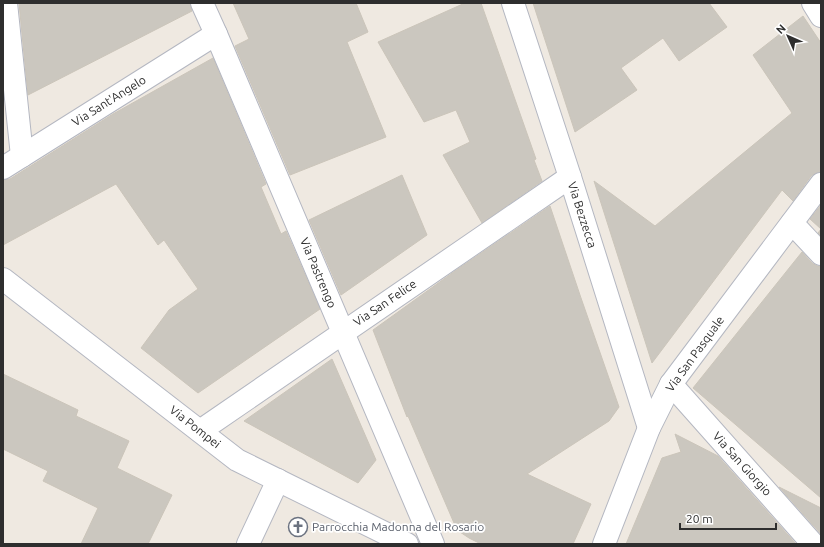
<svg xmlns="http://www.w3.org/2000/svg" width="824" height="547" font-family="Ubuntu,sans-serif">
<rect width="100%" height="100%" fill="#efe9e1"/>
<!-- building -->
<g fill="#cbc7bf" stroke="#cbc5ba">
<path d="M 19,3 L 190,3 L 192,11 L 28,95 Z"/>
<path d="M 233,3 L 356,3 L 368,32 L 347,42 L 386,137 L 290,175 L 235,46 L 249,39 Z"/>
<path d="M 465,3 L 481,3 L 536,159 L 534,160 L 542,181 L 482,223 L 443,155 L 470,142 L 456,110 L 424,122 L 378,42 Z"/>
<path d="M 533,3 L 709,3 L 727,27 L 679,61 L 663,38 L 621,68 L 637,90 L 575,132 Z"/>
<path d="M 803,16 L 821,43 L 821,172 L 816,173 L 811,176 L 793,201 L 782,190 L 652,363 L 594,181 L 655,226 L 792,113 L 753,55 Z"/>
<path d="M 213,58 L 266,184 L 261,187 L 281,234 L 286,231 L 320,309 L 198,393 L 141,348 L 169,310 L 198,289 L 164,240 L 158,245 L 116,184 L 3,245 L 3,180 L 10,179 L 113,114 Z"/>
<path d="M 402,175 L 427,235 L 341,295 L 309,220 Z"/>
<path d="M 821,205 L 821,236 L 818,233 L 821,229 L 810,219 Z"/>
<path d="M 550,206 L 581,298 L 619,407 L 609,421 L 527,474 L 591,504 L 573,544 L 481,544 L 469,538 L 457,530 L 408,416 L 407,417 L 373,330 L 455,271 Z"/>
<path d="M 802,252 L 812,263 L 817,266 L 821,266 L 821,498 L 693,388 Z"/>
<path d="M 332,359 L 376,460 L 358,483 L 244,421 Z"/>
<path d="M 3,374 L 78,410 L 76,416 L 129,441 L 117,468 L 172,495 L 148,544 L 81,544 L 98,508 L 43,481 L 48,471 L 3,449 Z"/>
<path d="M 675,434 L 718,456 L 796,544 L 626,544 L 662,458 L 681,452 Z"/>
<path d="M 779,487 L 821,508 L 821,534 Z"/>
</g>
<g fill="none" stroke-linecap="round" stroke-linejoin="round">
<!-- minor casing -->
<g stroke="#b4b7c1" stroke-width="24">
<g id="minor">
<path d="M 6,3 L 22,156"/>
<path d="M 202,3 L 216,34 L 433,544"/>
<path d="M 513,3 L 570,177 L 649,428"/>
<path d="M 813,3 L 821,16"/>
<path d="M 3,168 L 216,34"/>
<path d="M 792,223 L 821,254"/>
<path d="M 3,279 L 237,460 L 407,544"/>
<path d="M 671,384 L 813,544"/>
<path d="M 200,431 L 570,177"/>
<path d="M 248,544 L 278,480"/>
<path d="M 604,544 L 649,428 L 671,384 L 821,184"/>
</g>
</g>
<!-- minor -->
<use href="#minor" stroke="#fff" stroke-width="22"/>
</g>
<!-- icons -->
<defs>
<g id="church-ring" transform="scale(1)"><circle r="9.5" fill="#fff" stroke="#6b7280" stroke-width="1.5"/><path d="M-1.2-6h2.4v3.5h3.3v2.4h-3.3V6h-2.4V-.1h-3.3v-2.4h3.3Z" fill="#6b7280"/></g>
</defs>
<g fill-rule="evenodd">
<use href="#church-ring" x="298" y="527"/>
</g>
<g text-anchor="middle" stroke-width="3.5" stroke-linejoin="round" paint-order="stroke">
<!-- street labels -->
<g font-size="12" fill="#2e2e2e" stroke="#fff">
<text transform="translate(109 101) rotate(-32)" y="4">Via Sant'Angelo</text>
<text transform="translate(582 215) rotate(72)" y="4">Via Bezzecca</text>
<text transform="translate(318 273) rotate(67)" y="4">Via Pastrengo</text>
<text transform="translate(385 303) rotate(-34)" y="4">Via San Felice</text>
<text transform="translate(695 354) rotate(-54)" y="4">Via San Pasquale</text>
<text transform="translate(195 427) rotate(38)" y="4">Via Pompei</text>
<text transform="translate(742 464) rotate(48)" y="4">Via San Giorgio</text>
</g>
<!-- worship labels -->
<g font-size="12" fill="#5b616d" stroke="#fff" text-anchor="start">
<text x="312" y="531">Parrocchia Madonna del Rosario</text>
</g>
</g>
<!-- border -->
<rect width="824" height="547" fill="none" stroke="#2e2e2e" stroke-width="8"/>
<!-- north arrow -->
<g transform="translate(788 36) rotate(315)" stroke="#ffffff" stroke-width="3" paint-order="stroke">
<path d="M0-3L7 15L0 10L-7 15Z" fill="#2e2e2e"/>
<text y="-6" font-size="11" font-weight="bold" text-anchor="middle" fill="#2e2e2e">N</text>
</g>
<!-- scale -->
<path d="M680 523v6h96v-6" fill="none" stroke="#2e2e2e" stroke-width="2"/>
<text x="686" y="523" font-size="12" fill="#2e2e2e" stroke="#ffffff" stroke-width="3" paint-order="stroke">20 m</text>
</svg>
